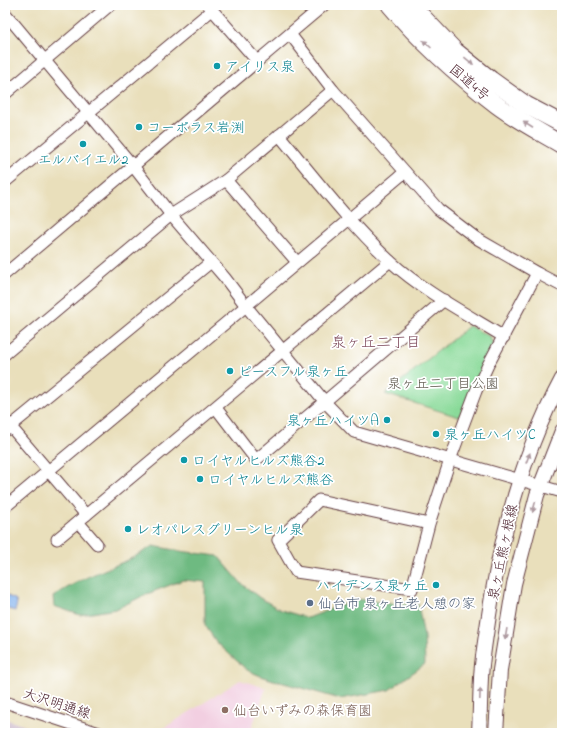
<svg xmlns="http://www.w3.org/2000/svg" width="567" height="738" font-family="'Indie Flower','Klee One',sans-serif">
<rect width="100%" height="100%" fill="#fff"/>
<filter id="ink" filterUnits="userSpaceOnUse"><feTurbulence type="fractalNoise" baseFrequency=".025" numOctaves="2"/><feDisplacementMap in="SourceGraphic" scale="8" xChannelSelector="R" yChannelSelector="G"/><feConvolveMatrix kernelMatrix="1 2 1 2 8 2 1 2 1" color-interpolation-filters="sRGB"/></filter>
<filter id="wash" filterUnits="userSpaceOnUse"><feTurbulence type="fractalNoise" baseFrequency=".012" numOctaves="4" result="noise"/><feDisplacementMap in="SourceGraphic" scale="16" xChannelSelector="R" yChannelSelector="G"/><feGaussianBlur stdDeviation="0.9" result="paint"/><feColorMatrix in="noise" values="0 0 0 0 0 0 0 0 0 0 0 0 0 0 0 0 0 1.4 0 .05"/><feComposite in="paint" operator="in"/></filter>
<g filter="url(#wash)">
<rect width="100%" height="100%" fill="#e9dfbb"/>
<!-- built -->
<path fill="#f2cfe1" d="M 240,680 L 266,688 L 250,733 L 156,733 Z"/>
<!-- industrial -->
<path fill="#cfbdcf" d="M 5,719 L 45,733 L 5,733 Z"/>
<!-- green -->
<path fill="#89da99" stroke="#6a7c62" d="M 469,326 L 489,336 L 493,344 L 459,417 L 385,394 Z"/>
<!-- forest -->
<path fill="#6eba81" stroke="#5c6c56" d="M 153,546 L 180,551 L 218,556 L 242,584 L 260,598 L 281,610 L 308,618 L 357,599 L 395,604 L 418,604 L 424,637 L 425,664 L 389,690 L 340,699 L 263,677 L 247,670 L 217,643 L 205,625 L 205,582 L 183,580 L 147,594 L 116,609 L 80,615 L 54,606 L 53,597 C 77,580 99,572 126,561 C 135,557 144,551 153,546 Z"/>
<!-- water -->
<path fill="#83b2ed" stroke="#66688c" d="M 5,595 L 15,599 L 17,604 L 15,611 L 5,608 Z"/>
</g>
<g filter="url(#ink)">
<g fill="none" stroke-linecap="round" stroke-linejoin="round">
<!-- minor casing -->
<g stroke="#623c41" stroke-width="13">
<g id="minor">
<path d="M 208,5 L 257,61"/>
<path d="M 5,13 L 133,166 L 171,215 L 225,278 L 246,306 L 325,402 L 354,432 L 562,492"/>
<path d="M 290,34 L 333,90 L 438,209 L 476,238 L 537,273 L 562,286"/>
<path d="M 5,94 L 110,5"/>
<path d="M 279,135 C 315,178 349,223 390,261 C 424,292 465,313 504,337"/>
<path d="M 226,180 L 297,262"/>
<path d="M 5,182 L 212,10"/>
<path d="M 5,274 L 324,5"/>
<path d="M 5,354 L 171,215 L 226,180 L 333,90"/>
<path d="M 216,408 L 256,460 L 444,300"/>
<path d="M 5,420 L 86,515 L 390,261"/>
<path d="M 6,430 L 211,262"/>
<path d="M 5,507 L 246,306 L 405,172"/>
<path d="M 78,522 L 97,544"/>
<path d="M 429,524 L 319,500 L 278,540 L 296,572 L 412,589 L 429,524 L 450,460 L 476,391 L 488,365 L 537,273"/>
<path d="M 57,539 L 86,515"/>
<path d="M 5,702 L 99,733"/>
</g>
</g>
<!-- major casing -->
<g stroke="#623c41" stroke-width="16">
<g id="major">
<path d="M 479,733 C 480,715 480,697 481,678 C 482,657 486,636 489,615 C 501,534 523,452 562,379"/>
<path d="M 496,733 L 500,670 L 514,584 L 537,495 L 562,431"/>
</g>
</g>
<!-- highway casing -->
<g stroke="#623c41" stroke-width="19">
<g id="highway">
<path d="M 390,5 C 421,42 459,76 497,105 C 517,120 540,132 562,145"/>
<path d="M 411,5 L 455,51 L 491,80 L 526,105 L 562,124"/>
</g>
</g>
<!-- minor -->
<use href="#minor" stroke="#fff" stroke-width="11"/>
<!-- major -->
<use href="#major" stroke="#fff" stroke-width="14"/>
<!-- highway -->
<use href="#highway" stroke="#fff" stroke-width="17"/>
</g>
<!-- one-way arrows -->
<defs><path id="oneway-solid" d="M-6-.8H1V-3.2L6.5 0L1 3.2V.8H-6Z"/></defs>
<g fill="#ae9aa0">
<use href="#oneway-solid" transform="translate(427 44) rotate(-138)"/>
<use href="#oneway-solid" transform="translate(469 61) rotate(39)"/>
<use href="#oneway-solid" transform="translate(528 125) rotate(-147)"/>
<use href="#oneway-solid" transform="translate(528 458) rotate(-69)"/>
<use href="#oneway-solid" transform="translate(534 507) rotate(105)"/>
<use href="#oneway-solid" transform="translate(506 634) rotate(99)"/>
<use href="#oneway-solid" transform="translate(480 694) rotate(-88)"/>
</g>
</g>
<!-- markers -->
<g fill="#0f9aa8" stroke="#fff" stroke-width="1.5">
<circle cx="217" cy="66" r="4"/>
<circle cx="139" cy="127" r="4"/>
<circle cx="83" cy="144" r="4"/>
<circle cx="230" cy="371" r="4"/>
<circle cx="387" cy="420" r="4"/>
<circle cx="436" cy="434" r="4"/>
<circle cx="184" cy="460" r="4"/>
<circle cx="200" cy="479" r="4"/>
<circle cx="128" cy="529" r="4"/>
<circle cx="436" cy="585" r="4"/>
</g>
<circle fill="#5c6f8a" stroke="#fff" stroke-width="1.5" cx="310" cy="603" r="4"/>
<circle fill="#8d6e63" stroke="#fff" stroke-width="1.5" cx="225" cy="710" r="4"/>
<g text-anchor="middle" stroke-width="3.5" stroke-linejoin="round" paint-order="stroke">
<!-- culture labels -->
<g font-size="14" fill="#0d838f" stroke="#fff" text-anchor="start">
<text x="225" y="71">アイリス泉</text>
<text x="147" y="132">コーポラス岩渕</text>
<text x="83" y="164" text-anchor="middle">エルバイエル2</text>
<text x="238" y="376">ピースフル泉ヶ丘</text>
<text x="379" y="425" text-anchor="end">泉ヶ丘ハイツA</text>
<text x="444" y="439">泉ヶ丘ハイツC</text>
<text x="192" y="465">ロイヤルヒルズ熊谷2</text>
<text x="208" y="484">ロイヤルヒルズ熊谷</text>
<text x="136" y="534">レオパレスグリーンヒル泉</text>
<text x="428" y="590" text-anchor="end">ハイデンス泉ヶ丘</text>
</g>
<!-- street labels -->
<g font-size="14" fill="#4a1f2b" stroke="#fff">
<text transform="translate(470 82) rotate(40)" y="5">国道4号</text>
<text transform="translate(502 552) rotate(-78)" y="5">泉ヶ丘熊ヶ根線</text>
<text transform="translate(57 703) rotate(18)" y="5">大沢明通線</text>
</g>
<!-- park labels -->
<g font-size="14" fill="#5d574c" stroke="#fff">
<text x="443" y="388">泉ヶ丘二丁目公園</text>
</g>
<!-- service labels -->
<g font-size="14" fill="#4e5e75" stroke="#fff" text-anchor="start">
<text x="318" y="608">仙台市 泉ヶ丘老人憩の家</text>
</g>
<!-- education labels -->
<g font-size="14" fill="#785e54" stroke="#fff" text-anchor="start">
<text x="233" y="715">仙台いずみの森保育園</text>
</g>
<!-- neighbourhood labels -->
<g font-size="15" fill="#7d495b" stroke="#fff">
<text x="376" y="347">泉ヶ丘二丁目</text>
</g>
</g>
<!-- margin -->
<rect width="567" height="738" fill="none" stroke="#fff" stroke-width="20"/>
</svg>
